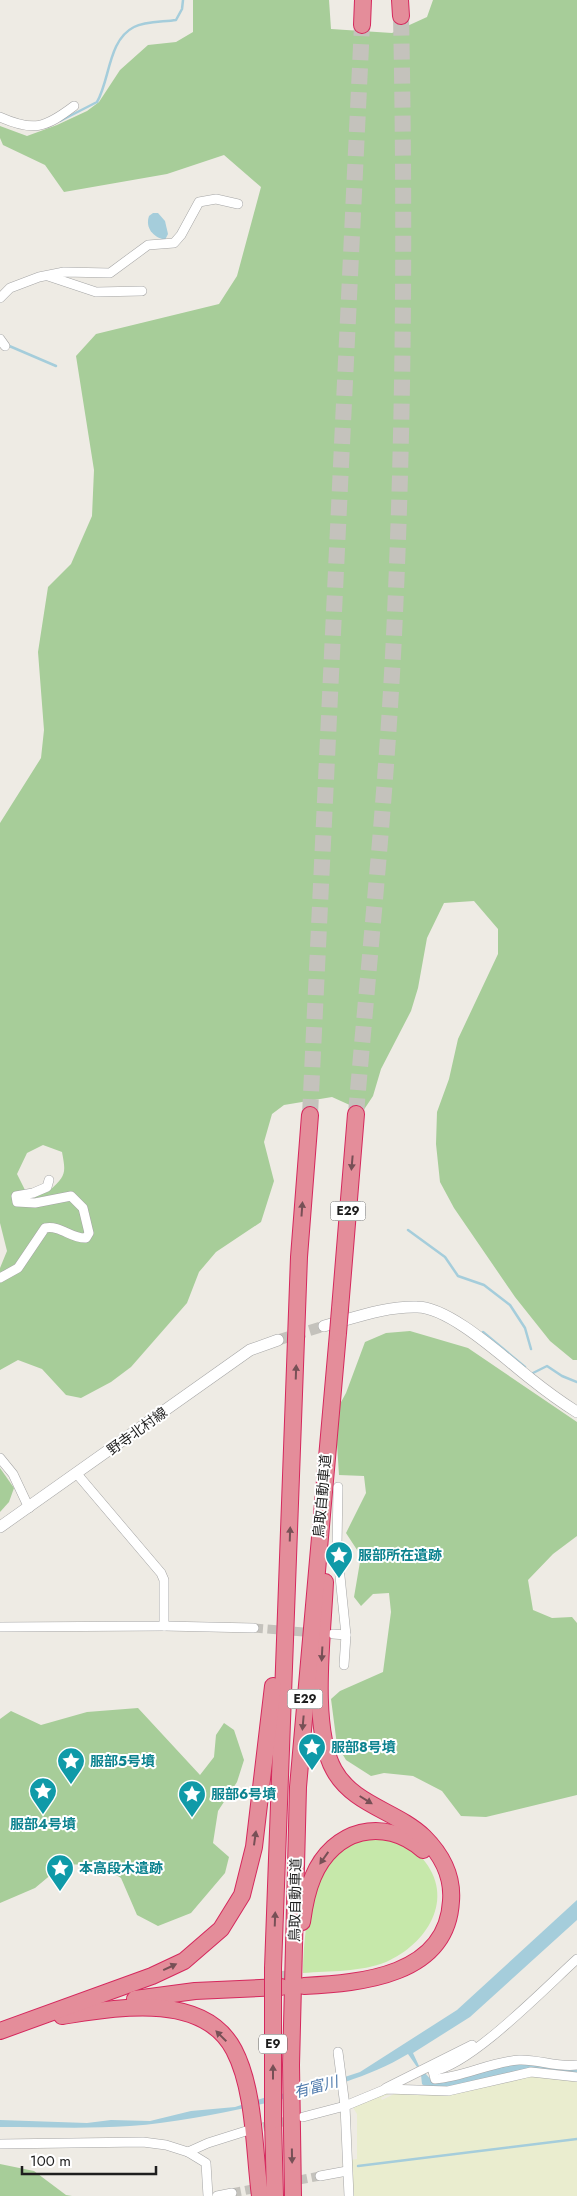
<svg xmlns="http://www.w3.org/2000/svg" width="577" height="2196" font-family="Jost,'Noto Sans JP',sans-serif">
<rect width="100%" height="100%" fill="#eeebe4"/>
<!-- farmland -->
<path fill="#eaedcf" d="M 536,2075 L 577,2081 L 577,2196 L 353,2196 L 351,2160 L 357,2159 L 357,2114 L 352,2106 L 382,2092 L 391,2093 L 381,2098 L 382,2100 L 394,2094 L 412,2094 Z"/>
<!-- grass -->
<path fill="#c6e8aa" d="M 391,1837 C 400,1843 415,1849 422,1858 C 457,1898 427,1944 386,1962 C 361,1972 330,1971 303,1973 C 304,1933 309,1864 349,1843 C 360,1837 378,1838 391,1837 Z"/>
<!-- forest -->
<g fill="#a7cd99" fill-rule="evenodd">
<path d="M 193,0 L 329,0 L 331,29 L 392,33 L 427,17 L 433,0 L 577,0 L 577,1360 L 573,1360 L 550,1341 L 515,1297 L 454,1208 L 440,1182 L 436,1144 L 437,1112 L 449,1079 L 458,1039 L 498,954 L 498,929 L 474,901 L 444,903 L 427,938 L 418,988 L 411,1011 L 381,1069 L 373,1096 L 363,1111 L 332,1097 L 284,1105 L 272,1114 L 264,1142 L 274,1181 L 261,1222 L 216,1252 L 199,1272 L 187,1303 L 131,1367 L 111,1382 L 81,1398 L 66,1395 L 42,1369 L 18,1360 L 0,1370 L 0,1268 L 7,1251 L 0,1223 L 0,823 L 41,758 L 44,730 L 38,652 L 48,587 L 71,564 L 92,516 L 94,470 L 76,356 L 96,334 L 219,304 L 237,276 L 261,187 L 224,155 L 167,174 L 64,192 L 45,165 L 3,145 L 0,138 L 0,126 L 27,136 L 57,125 L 87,111 L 99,102 L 120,70 L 148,45 L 176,42 L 193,32 ZM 43,1145 L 62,1152 C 66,1173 66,1176 50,1190 L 25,1190 L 17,1174 L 27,1153 Z"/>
<path d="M 410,1331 L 468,1348 L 577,1422 L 577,1536 L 553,1554 L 528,1580 L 533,1610 L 552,1618 L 572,1617 L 577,1623 L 577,1795 L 486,1817 L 461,1816 L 442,1791 L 413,1776 L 384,1773 L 371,1776 L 346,1760 L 337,1745 L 331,1699 L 340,1691 L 383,1672 L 391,1612 L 389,1593 L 373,1594 L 361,1606 L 354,1597 L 361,1556 L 346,1533 L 366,1493 L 364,1476 L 339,1475 L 335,1413 L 346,1393 L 365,1342 L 386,1333 Z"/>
<path d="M 0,1468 L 14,1488 L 9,1502 L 0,1512 Z"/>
<path d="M 138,1708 L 200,1775 L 214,1757 L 216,1735 L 224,1723 L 234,1730 L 244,1760 L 237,1782 L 218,1811 L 213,1843 L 229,1857 L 225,1873 L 191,1913 L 158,1926 L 137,1915 L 121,1878 L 102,1866 L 67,1864 L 53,1873 L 35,1888 L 0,1903 L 0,1719 L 11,1711 L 41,1725 L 87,1712 Z"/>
<path d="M 0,2164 L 34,2171 L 66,2195 L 72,2196 L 0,2196 Z"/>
</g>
<!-- water -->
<g fill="#a5cddb">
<path d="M 153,213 L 158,213 L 165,221 L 168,234 L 165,240 C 153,237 145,228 149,216 Z"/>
<path d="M 577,1900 L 577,1920 L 470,2017 L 413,2053 L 419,2066 L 417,2067 L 408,2054 C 368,2078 324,2089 279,2100 C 229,2112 181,2122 130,2126 C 87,2129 43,2127 0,2127 L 0,2120 L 87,2123 L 111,2120 L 150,2121 L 191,2111 L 235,2107 L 273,2095 L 302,2091 L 360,2072 L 457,2010 Z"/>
<path d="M 511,2063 L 577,2068 L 577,2075 L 545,2070 L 464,2086 L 426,2088 L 422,2084 L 421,2075 L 425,2073 L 433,2082 Z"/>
</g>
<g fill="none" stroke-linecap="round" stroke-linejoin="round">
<!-- stream -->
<g stroke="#a5cddb" stroke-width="2.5">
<path d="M 60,121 L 97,102 C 110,80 108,40 134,27 C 145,21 164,22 176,20 L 182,9 L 183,0"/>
<path d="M 7,345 L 56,366"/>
<path d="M 408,1230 L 445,1257 L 458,1276 L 484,1285 L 510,1305 L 525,1328 L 531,1349"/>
<path d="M 483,1332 L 525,1367"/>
<path d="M 533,1373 L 547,1366 L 562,1376 L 577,1382"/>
<path d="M 358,2166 L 577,2139"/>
</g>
<!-- minor-tunnel -->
<g stroke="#c4c2bc" stroke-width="9" stroke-dasharray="9 4.5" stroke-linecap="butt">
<path d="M 254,1628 L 316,1633"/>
<path d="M 250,2130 L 295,2119"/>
<path d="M 232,2193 L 320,2176"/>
</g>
<!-- tertiary-tunnel -->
<path stroke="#c4c2bc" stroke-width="11" stroke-dasharray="11 5.5" stroke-linecap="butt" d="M 278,1340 L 324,1326"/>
<!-- motorway-tunnel -->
<g stroke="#c4c2bc" stroke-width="16" stroke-dasharray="16 8" stroke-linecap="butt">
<path d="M 356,1114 C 370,947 388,780 395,613 C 404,414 405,215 401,16"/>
<path d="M 310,1115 L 362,25"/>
<path d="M 281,1979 L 304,1978"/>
</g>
<!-- minor casing -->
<g stroke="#a5a5a5" stroke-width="10">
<g id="minor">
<path d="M 0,117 C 34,132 45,128 74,106"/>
<path d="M 48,276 L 96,292 L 142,291"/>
<path d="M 0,298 L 10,288 L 39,277 L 64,272 L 110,273 L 148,245 L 174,243 L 181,235 L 199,202 L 216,199 L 238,204"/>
<path d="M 0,339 L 5,346"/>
<path d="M 0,1278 L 18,1268 L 45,1228 C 61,1225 71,1239 86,1238 L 89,1233 L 83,1208 L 71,1196 L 35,1203 L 17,1202 L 16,1196 L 33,1193 L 47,1187 L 49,1180"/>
<path d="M 0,1458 L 13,1474 L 29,1508"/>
<path d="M 338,1487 L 337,1547 L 346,1635 L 344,1665"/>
<path d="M 164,1626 L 254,1628"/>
<path d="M 0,1627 L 164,1626 L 164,1580 L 161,1573 L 77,1474"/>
<path d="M 333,1634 L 346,1635"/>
<path d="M 338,2052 L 345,2106 L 349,2196"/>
<path d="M 432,2067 L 435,2079 C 464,2077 490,2062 519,2060 C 538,2059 558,2068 577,2065"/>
<path d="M 433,2071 C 471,2065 546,1987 577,1959"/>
<path d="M 386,2088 L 472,2045"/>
<path d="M 303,2117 L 345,2106 L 386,2089 L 448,2091 L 531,2072 L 577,2077"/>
<path d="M 0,2144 L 143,2142 L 166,2145 L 188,2152 L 208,2143 L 246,2131"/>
<path d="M 188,2152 L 206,2163 L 208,2196"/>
<path d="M 320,2176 L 347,2171"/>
<path d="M 217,2196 L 232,2193"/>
</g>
</g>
<!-- tertiary casing -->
<g stroke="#a5a5a5" stroke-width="12">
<g id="tertiary">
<path d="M 324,1326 C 354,1318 386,1306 417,1307 C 450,1307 504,1358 531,1379 C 546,1391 561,1402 577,1412"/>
<path d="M 0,1527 L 250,1350 L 278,1340"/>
</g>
</g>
<!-- motorway casing -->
<g stroke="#d5285d" stroke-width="18">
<g id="motorway">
<path d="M 400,0 L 401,16"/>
<path d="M 362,25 L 363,0"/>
<path d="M 340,1309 L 356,1114"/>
<path d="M 302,1922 C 304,1907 307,1891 313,1877 C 333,1829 384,1816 423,1850"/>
<path d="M 273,1968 L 299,1257 L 310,1115"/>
<path d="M 304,1986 C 361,1983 447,1976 451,1901 C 453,1876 442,1855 424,1837 C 397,1811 353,1805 334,1770 C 310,1727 323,1632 325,1582"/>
<path d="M 135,1999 L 195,1991 L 281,1987"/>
<path d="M 62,2016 C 115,2008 203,1991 234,2050 C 255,2090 254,2151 260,2196"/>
<path d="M 0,2031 L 152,1976 L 184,1961 L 221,1929 L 242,1895 L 254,1847 L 273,1686"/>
<path d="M 273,2120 L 275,2196"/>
<path d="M 293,2196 L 291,2065 L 298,1787 L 338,1333"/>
</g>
</g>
<!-- minor -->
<use href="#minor" stroke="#fff" stroke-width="9"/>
<!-- tertiary -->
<use href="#tertiary" stroke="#fff" stroke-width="11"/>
<!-- motorway -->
<use href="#motorway" stroke="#e48d9a" stroke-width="16"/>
<!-- motorway-bridge casing -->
<g stroke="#d5285d" stroke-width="18" stroke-linecap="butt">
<g id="motorway-bridge">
<path d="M 338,1333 L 340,1309"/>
<path d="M 273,2120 L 273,1968"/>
</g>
</g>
<!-- motorway-bridge -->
<use href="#motorway-bridge" stroke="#e48d9a" stroke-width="16"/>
</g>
<!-- one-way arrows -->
<defs><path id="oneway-solid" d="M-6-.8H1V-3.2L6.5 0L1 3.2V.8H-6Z" transform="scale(1.25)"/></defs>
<g fill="#775056">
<use href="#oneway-solid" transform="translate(352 1163) rotate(95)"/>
<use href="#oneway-solid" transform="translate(302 1209) rotate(-86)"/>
<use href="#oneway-solid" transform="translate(296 1372) rotate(-88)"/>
<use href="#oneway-solid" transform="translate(290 1534) rotate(-88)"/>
<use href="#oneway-solid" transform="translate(322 1654) rotate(93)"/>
<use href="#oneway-solid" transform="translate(303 1723) rotate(95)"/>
<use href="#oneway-solid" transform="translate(366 1800) rotate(32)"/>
<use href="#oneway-solid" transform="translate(255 1838) rotate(-82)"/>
<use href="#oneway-solid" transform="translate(324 1858) rotate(125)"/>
<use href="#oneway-solid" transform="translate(275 1919) rotate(-88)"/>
<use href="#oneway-solid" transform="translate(170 1967) rotate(-25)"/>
<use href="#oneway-solid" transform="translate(221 2036) rotate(-135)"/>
<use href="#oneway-solid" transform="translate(273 2072) rotate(-90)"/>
<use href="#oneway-solid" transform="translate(292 2156) rotate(89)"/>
</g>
<!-- icons -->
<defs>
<g id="sight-pin" transform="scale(1.4375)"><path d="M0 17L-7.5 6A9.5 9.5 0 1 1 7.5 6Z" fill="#0f9aa8" stroke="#fff"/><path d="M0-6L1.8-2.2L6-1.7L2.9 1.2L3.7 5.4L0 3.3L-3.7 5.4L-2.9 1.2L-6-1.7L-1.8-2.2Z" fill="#fff"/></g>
</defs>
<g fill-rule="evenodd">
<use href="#sight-pin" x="339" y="1555"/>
<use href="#sight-pin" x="312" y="1747"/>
<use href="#sight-pin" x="71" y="1761"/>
<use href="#sight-pin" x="43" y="1791"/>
<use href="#sight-pin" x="192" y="1794"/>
<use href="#sight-pin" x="60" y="1868"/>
</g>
<g text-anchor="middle" stroke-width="4" stroke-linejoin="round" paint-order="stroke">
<!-- shield labels -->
<g fill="#fff" stroke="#626262" stroke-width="1">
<rect x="330.5" y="1201.5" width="35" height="19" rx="4"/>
<rect x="287.5" y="1689.5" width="35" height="19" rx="4"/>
<rect x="259" y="2034.5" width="28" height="19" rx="4"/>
</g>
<g font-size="12" font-weight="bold" fill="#1e1e1e">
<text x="348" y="1215">E29</text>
<text x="305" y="1703">E29</text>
<text x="273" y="2048">E9</text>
</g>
<!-- street labels -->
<g font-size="14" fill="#1e1e1e" stroke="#fff">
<text transform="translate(137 1431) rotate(-36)" y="5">野寺北村線</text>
<text transform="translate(322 1496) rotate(-85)" y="5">鳥取自動車道</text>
<text transform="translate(295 1900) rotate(-89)" y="5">鳥取自動車道</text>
</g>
<!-- culture labels -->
<g font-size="14" font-weight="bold" fill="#0d838f" stroke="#fff" text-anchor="start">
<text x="358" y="1560">服部所在遺跡</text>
<text x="331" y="1752">服部8号墳</text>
<text x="90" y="1766">服部5号墳</text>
<text x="211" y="1799">服部6号墳</text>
<text x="43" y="1829" text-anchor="middle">服部4号墳</text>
<text x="79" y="1873">本高段木遺跡</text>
</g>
<!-- water labels -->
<g font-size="15" font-style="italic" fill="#4c78ab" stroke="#fff">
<text transform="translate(316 2087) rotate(-15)" y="5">有富川</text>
</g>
</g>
<!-- scale -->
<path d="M22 2166v8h134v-8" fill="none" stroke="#1e1e1e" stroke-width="2.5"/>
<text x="30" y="2166" font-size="15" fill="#1e1e1e" stroke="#ffffff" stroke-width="4" paint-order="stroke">100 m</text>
</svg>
